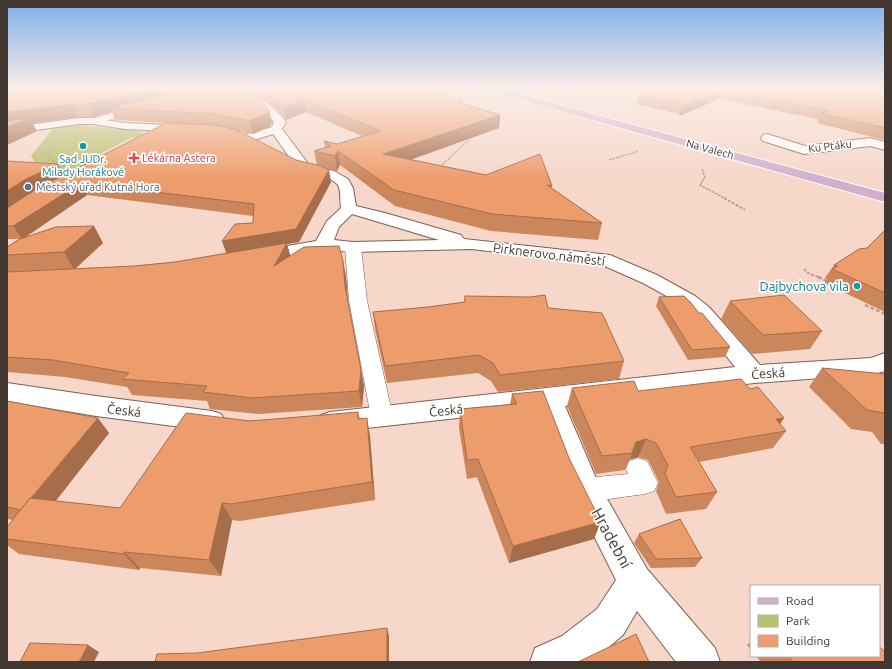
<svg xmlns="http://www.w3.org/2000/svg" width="892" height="669" font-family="Ubuntu,sans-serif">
<rect width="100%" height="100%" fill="#f6d7c9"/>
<!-- green -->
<path fill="#bac06f" d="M 80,125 L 138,131 L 144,133 L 136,138 L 131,138 L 84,162 L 89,163 L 64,176 L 39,170 L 31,156 L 54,127 Z"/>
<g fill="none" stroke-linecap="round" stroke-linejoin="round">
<!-- pedestrian casing -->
<g stroke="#7c6155" stroke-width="1">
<g id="pedestrian">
<path d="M 139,106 L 143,109 L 142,111 L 93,124 L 88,121 L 90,119 Z"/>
<path d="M 353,242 L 358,244 L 361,247 L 367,301 L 393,417 L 390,423 L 382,426 L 374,423 L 371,417 L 349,301 L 345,247 L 348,244 Z"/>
<path d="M 638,458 L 647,461 L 658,483 L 654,491 L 645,494 L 586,502 L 577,498 L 573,490 L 577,482 L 586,478 L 628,474 L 626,469 L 629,461 Z"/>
</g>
</g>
<!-- minor casing -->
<g stroke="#7c6155" stroke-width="2">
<g id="minor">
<path d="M 221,88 C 245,85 272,103 286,122 L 282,129 L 309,165 L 334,171 L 348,179 L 353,188 L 356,206 L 385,213 L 461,235 L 464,239 L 610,255 L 657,275 L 695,296 L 709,307 L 760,365 L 871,358 L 885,353 L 885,371 L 874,374 L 754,383 L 565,406 L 598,483 L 647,569 L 715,648 L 720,662 L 676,662 L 637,611 L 623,635 L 591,662 L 530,662 L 535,648 L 562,636 L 597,609 L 616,580 L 571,490 L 540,409 L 330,432 L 321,429 L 317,422 L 321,415 L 330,412 L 735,367 L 695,317 L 681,304 L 643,283 L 600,264 L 471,249 L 353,252 L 324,250 L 259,261 L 253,260 L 250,256 L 253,252 L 316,241 L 327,221 L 341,208 C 340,202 341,191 338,185 C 330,175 307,174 296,170 L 294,167 L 295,165 L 273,134 L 248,142 L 244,141 L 242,138 L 244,135 L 272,127 L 274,122 L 263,109 ZM 352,214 L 439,240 L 353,242 L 334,240 L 339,227 Z"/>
<path d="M 79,118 L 93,118 L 125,123 L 187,126 L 191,127 L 193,129 L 191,131 L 187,132 L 125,129 L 93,124 L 79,124 L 7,134 L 7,128 Z"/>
<path d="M 767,134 L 805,146 L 870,138 L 885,142 L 885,150 L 870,146 L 804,154 L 763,141 L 761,138 L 763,135 Z"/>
<path d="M 7,383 L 96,396 L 212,411 L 221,414 L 225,421 L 221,428 L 212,431 L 96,416 L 7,401 Z"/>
</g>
</g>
<!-- primary casing -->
<g stroke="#fff" stroke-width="2">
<path id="primary" d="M 483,88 L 497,88 L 885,193 L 885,202 L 485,90 Z"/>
</g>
<!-- path-far3 -->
<path stroke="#b9a095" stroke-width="1" stroke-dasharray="2 1" stroke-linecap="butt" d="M 571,90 L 578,88"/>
<!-- path-far2 -->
<g stroke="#b9a095" stroke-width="1.5" stroke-dasharray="2.5 1" stroke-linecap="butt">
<path d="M 54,145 L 48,151 L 47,155 L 53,161 L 75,170"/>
<path d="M 609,160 L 639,151"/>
<path d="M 440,167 L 472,137"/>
<path d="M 702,169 L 705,177 L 700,185 L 726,199"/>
</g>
<!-- path-far1 -->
<g stroke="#b9a095" stroke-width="2" stroke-dasharray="3 1.5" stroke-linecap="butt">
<path d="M 724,198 L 745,210"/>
<path d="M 804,269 L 808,273 L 821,278"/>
</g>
<!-- path -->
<g stroke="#b9a095" stroke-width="2.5" stroke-dasharray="4 2" stroke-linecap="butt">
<path d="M 818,277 L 827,281"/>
<path d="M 865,305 L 885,314"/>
</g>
<!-- pedestrian -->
<use href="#pedestrian" fill="#fff" fill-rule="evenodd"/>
<!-- minor -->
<use href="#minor" fill="#fff" fill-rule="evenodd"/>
<!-- primary -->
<use href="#primary" fill="#d0b0ce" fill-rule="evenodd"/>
</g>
<!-- wall -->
<g fill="#cc865c" fill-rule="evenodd">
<path d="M 7,88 L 236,88 L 272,122 L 270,127 L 253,134 L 233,130 L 296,160 L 317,165 L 314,151 L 325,147 L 324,141 L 337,144 L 362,136 L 306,112 L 286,120 L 274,107 L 258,95 L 242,88 L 237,88 L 418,88 L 462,104 L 500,115 L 499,128 L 410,159 L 486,175 L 552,186 L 551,188 L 602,223 L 598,240 L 491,231 L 395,206 L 340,165 L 337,171 L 323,167 L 331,182 L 299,242 L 287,244 L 290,256 L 346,276 L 347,298 L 364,386 L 362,407 L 258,414 L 210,409 L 207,401 L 132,395 L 127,387 L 65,377 L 7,372 L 7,272 L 8,272 L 7,271 L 7,247 L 19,239 L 7,239 L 7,161 L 63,175 L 166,123 L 115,120 L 112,112 L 94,117 L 79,117 L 32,123 L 37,131 L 7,145 ZM 87,195 L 253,216 L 253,223 L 222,241 L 227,253 L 175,262 L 134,266 L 74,269 L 103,243 L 26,237 Z"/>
<path d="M 628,88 L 885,88 L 885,140 L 817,123 L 818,119 L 719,99 L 679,116 L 679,114 L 637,104 L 639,94 L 650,91 Z"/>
<path d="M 885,230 L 885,312 L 824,283 L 827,279 L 825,278 L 834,265 L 867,248 Z"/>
<path d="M 465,296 L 548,308 L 624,361 L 619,379 L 498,392 L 491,381 L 478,373 L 387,383 L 375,329 L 373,312 L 428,307 L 464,302 Z"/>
<path d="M 659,297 L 699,313 L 730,347 L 725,357 L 688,360 L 656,306 Z"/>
<path d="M 730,301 L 822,331 L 810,349 L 752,354 L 721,319 Z"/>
<path d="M 822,368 L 885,374 L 885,444 L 881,444 L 872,432 L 851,429 L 809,387 Z"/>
<path d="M 572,388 L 638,391 L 750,389 L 784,418 L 780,424 L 786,431 L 773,448 L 699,462 L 717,492 L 706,509 L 666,514 L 656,491 L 659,482 L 648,460 L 638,457 L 630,459 L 625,470 L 596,474 L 567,406 Z"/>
<path d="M 512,394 L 594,539 L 509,563 L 477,477 L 467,479 L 459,428 L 460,409 L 510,404 Z"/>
<path d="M 7,401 L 109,433 L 56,501 L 120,508 L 250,421 L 358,412 L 360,419 L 370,436 L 375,500 L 240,521 L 232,520 L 221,576 L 140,568 L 139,570 L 19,554 L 7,545 L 7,527 L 13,520 L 7,519 Z"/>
<path d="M 639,534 L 702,558 L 695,567 L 651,568 L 634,543 Z"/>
<path d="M 751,642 L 751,650 L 747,645 Z"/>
<path d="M 756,656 L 879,656 L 885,662 L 761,662 Z"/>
</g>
<!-- shaded-wall -->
<g fill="#a66d4b">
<path d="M 157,88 L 221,88 L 110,108 L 112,112 L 94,117 L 88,104 Z"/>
<path d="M 723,90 L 719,99 L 679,116 L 682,107 Z"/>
<path d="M 304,100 L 306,112 L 286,120 L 284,107 Z"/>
<path d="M 463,100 L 462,113 L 457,102 Z"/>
<path d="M 73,104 L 79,117 L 32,123 L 37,131 L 7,145 L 7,112 Z"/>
<path d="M 269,110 L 272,122 L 270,127 L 253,134 L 249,121 Z"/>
<path d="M 500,115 L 499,128 L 385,169 L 383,154 Z"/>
<path d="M 338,151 L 340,165 L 337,171 L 335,156 Z"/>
<path d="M 58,164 L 64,176 L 7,209 L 7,191 L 26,179 Z"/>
<path d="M 329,170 L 331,182 L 299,242 L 287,244 L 291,258 L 274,266 L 227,255 L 222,241 L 296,229 Z"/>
<path d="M 81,183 L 87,195 L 22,239 L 13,226 Z"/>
<path d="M 94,226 L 103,243 L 74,270 L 64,252 Z"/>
<path d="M 343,261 L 346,276 L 348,301 L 345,286 Z"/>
<path d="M 361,370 L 364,386 L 362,407 L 359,391 Z"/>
<path d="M 98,418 L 109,433 L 37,524 L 22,510 Z"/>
<path d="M 367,418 L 370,436 L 375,500 L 372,482 Z"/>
<path d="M 784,418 L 774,433 L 776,419 Z"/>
<path d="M 646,439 L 638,457 L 630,459 L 636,442 Z"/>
<path d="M 222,503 L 232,520 L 221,576 L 209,560 Z"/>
<path d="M 601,522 L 594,539 L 509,563 L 513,546 Z"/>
<path d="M 124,552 L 140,568 L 139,570 L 124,554 Z"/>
<path d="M 387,628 L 389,636 L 389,662 L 387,662 Z"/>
<path d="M 88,645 L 99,652 L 94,662 L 79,662 Z"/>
</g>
<!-- building -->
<g fill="#ed9c6b" stroke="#a66d4b">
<path d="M 7,88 L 157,88 L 88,104 L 73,104 L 7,112 Z"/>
<path d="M 213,88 L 236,88 L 259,98 L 269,110 L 267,114 L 249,121 L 214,114 L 110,108 L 177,92 Z"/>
<path d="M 261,88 L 418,88 L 463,100 L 457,102 L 500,115 L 383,154 L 486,175 L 540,154 L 552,186 L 547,185 L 602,223 L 492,214 L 394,190 L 338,151 L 335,156 L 314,151 L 331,146 L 324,141 L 337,144 L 381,131 L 304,100 L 284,107 L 272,95 Z"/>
<path d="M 658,88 L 885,88 L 885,128 L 821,113 L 830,111 L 723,90 L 682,107 L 682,104 L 639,94 Z"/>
<path d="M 30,118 L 7,127 L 7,121 Z"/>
<path d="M 166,123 L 215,125 L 233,129 L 253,138 L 296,160 L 321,166 L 329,170 L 296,229 L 222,241 L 235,224 L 253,223 L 254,204 L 81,183 L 13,226 L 7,226 L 7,208 L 38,188 Z"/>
<path d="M 7,161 L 58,164 L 26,179 L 7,191 Z"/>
<path d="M 94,226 L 64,252 L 7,255 L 7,247 L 20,239 L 56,227 Z"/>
<path d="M 885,230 L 885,293 L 832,269 L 838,266 L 834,265 L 859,249 L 867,248 Z"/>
<path d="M 287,243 L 274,266 L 304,247 L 339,246 L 343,261 L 345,286 L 361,370 L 359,391 L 252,398 L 203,392 L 207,386 L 122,379 L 129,373 L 53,360 L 7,357 L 7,272 L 134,266 L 175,262 Z"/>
<path d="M 545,295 L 548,308 L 602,313 L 624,361 L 500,375 L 493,363 L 479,355 L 385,366 L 373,312 L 428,307 L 465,302 L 465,296 L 530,297 Z"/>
<path d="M 784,295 L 822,331 L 763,335 L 730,301 Z"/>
<path d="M 684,296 L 691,303 L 699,313 L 702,313 L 730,347 L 692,350 L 659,297 Z"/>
<path d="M 822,368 L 885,374 L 885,413 L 867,410 Z"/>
<path d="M 741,379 L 750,389 L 758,387 L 784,418 L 776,419 L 786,431 L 690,447 L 717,492 L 676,497 L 665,474 L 668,465 L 656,443 L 646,439 L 636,442 L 632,453 L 602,456 L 572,388 L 634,381 L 638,391 Z"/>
<path d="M 543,391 L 569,458 L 601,522 L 513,546 L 478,459 L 467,460 L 460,409 L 517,404 L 512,394 Z"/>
<path d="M 7,401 L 98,418 L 31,498 L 30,498 L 21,510 L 7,507 Z"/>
<path d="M 358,412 L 358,419 L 367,418 L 372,482 L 231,504 L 222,503 L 209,560 L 124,552 L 124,554 L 7,539 L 7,527 L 30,498 L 120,508 L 186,413 L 250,421 Z"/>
<path d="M 680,519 L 702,558 L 656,559 L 639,534 Z"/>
<path d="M 387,628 L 387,662 L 155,662 L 157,654 L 197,653 Z"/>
<path d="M 636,634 L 649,662 L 578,662 Z"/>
<path d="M 30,643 L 88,645 L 79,662 L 20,662 Z"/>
<path d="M 879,646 L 885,652 L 885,662 L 793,662 L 788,656 L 879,656 Z"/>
</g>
<!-- sky -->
<linearGradient id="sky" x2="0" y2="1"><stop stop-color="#7daeeb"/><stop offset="0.49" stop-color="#fbede7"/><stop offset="1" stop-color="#fbede7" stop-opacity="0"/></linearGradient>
<rect width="892" height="181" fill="url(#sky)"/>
<!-- markers -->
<g fill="#0f9aa8" stroke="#fff" stroke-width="1.5">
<circle cx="83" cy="146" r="4"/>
<circle cx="857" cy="286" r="4"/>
</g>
<path fill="#e0444e" stroke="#fff" stroke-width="1.5" d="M132 152h4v4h4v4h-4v4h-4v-4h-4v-4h4z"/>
<circle fill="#5c6f8a" stroke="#fff" stroke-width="1.5" cx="28" cy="187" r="4"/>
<g text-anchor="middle" stroke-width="3.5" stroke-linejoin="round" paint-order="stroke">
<!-- far-street labels -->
<g font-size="11" fill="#433731" stroke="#fff">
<text transform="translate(830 146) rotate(-7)" y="4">Ku Ptáku</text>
<text transform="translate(710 149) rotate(15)" y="4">Na Valech</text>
</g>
<!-- far-health labels -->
<g font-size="11" fill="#be3a42" stroke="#fff" text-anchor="start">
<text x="142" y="162">Lékárna Astera</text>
</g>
<!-- far-culture labels -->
<g font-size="11" fill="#0d838f" stroke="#fff">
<text x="83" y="163">Sad JUDr.<tspan x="83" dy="13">Milady Horákové</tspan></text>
</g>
<!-- far-service labels -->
<g font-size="11" fill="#4e5e75" stroke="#fff" text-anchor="start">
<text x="36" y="191">Městský úřad Kutná Hora</text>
</g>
<!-- street labels -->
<g font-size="13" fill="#433731" stroke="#fff">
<text transform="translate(549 254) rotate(7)" y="5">Pirknerovo náměstí</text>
<text transform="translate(768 373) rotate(-4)" y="5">Česká</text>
<text transform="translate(124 410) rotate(7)" y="5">Česká</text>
<text transform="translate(446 410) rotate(-6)" y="5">Česká</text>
</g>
<!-- culture labels -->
<g font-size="13" fill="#0d838f" stroke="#fff" text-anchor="end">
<text x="849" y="291">Dajbychova vila</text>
</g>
<!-- near-street labels -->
<g font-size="16" fill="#433731" stroke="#fff">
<text transform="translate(612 538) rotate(61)" y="6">Hradební</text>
</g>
</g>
<!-- border -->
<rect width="892" height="669" fill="none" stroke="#433731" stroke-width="16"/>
<!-- legend -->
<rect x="750" y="585" width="130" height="72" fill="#ffffff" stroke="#b4afad"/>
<rect x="758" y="598" width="20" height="6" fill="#d0b0ce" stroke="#b4afad"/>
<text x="786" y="605" font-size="12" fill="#433731">Road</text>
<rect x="758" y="615" width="20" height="12" fill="#bac06f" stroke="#b4afad"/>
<text x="786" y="625" font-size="12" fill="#433731">Park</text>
<rect x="758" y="635" width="20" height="12" fill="#ed9c6b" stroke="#b4afad"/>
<text x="786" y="645" font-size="12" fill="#433731">Building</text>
</svg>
